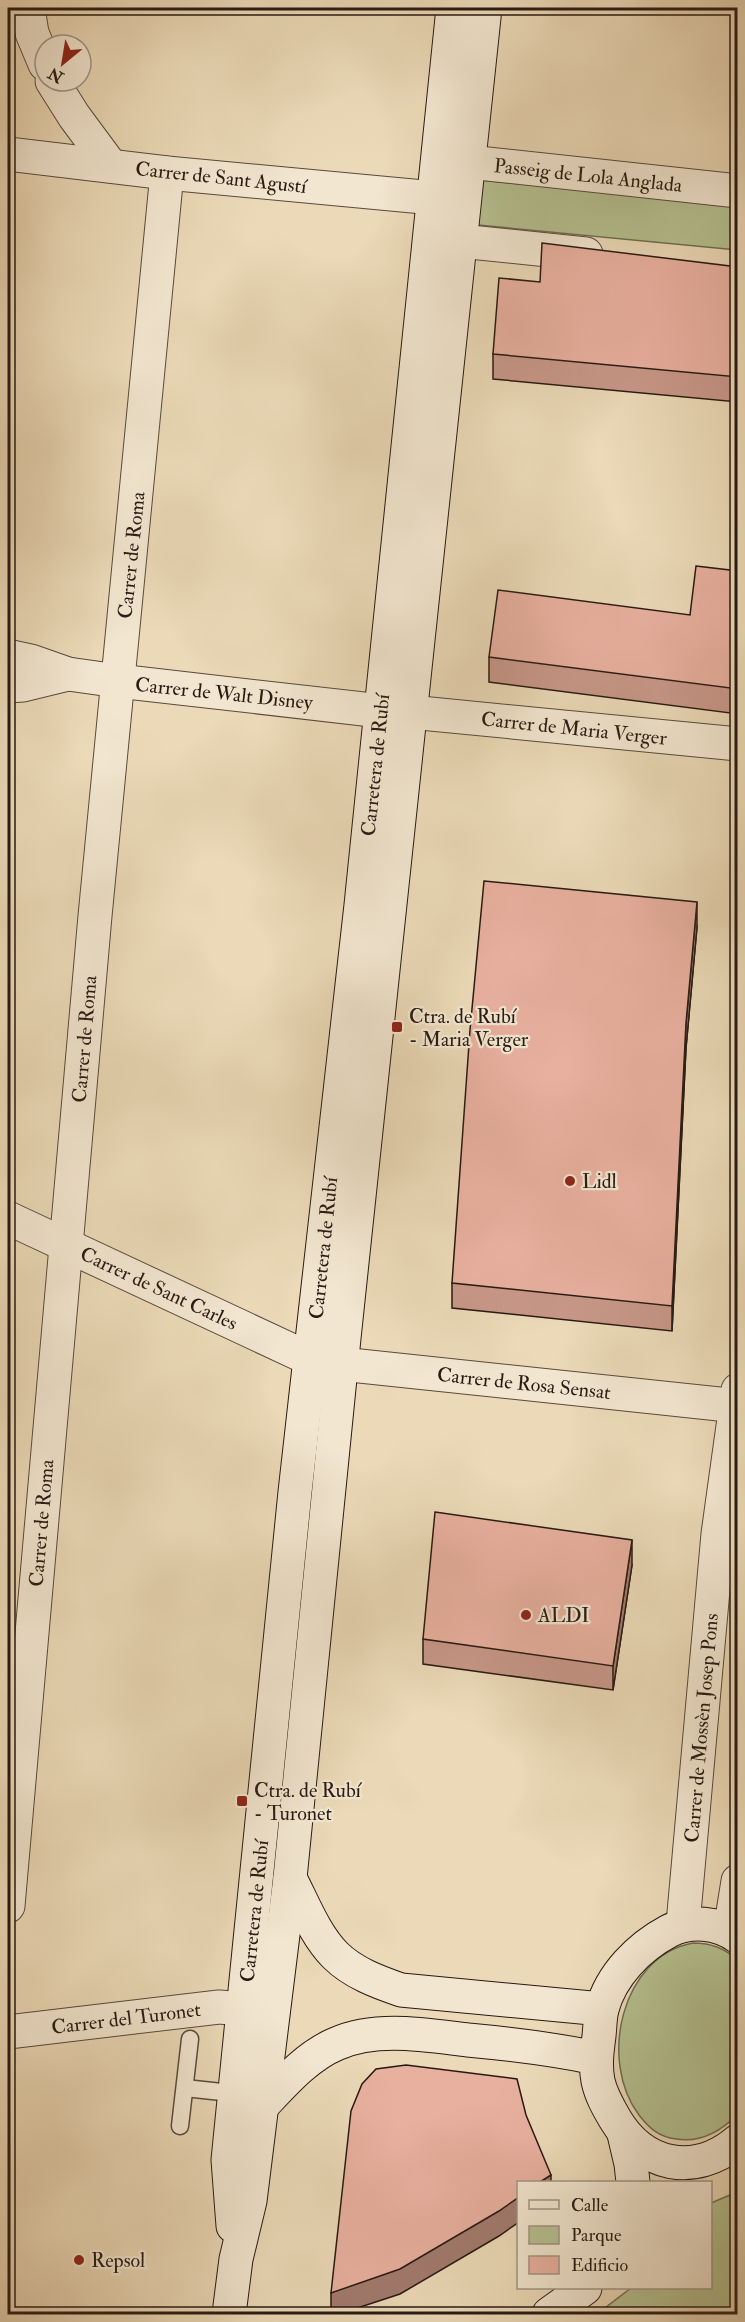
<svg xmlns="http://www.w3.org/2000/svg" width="745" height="2322" font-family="'IM FELL Double Pica',serif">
<rect width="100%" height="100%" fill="#ebd9b7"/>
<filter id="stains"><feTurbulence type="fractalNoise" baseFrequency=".00333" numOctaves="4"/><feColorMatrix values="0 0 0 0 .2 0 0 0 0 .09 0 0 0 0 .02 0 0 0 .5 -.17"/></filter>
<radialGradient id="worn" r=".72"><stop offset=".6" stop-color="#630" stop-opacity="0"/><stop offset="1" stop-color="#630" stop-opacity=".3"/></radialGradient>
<!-- green -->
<g fill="#b5c090" stroke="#6e6d52" stroke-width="1.5">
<path d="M 481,180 L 737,206 L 737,250 L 478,225 Z"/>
<path d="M 693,1943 C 711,1943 725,1948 737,1960 L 737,2115 C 720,2132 700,2143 676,2139 C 659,2137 649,2128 639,2115 C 598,2061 621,1956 693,1943 Z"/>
<path d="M 737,2192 L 737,2314 L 597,2314 L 631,2288 L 710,2288 L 711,2203 Z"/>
</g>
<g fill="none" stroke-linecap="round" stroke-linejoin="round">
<!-- lane casing -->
<g stroke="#594a3c" stroke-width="19">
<g id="lane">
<path d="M 185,2088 L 240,2094"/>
<path d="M 180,2126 L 190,2039"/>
</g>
</g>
<!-- street casing -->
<g stroke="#594a3c" stroke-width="35">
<g id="street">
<path d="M 28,8 L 32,33 L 45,64"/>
<path d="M 52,81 L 74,116 L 111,166"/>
<path d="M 8,154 L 167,173 L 434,198"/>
<path d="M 441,161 L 469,162 L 738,191"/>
<path d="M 431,238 L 586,254"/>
<path d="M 8,656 L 31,661 L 68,674 L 118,681 L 381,711"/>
<path d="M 8,686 L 23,685 L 68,674"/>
<path d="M 410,712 L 738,744"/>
<path d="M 8,1218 L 310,1359 L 341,1364 L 738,1406"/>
<path d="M 8,1906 L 95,916 L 167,173"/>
<path d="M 683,1924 L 718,1534 L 738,1390"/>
<path d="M 730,1931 L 738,1881"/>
<path d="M 8,2032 L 219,2007 L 244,2009"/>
</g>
</g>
<!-- secondary casing -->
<g stroke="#281a13" stroke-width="35">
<g id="secondary">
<path d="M 290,1878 C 303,1903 315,1935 335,1955 C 353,1973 378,1982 401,1990 L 602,2009"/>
<path d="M 738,1937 C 718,1922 690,1920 669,1931 C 639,1947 611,1975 602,2009 C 600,2017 600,2027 599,2036 C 597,2051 595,2066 598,2081 C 601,2095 608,2107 615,2119 C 643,2166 694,2178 738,2141"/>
<path d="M 262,2106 C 283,2084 307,2056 336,2044 C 376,2026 426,2035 468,2040 C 511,2044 553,2049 596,2058"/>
<path d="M 624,2134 L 631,2164 L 633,2182"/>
<path d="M 233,2226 L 228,2160 L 295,1492 L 361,905 L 453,8"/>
<path d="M 229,2314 L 236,2259 L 250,2201 L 290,1878 L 344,1338 L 485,8"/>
<path d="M 549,2314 L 585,2288"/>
</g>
</g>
<!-- lane -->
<use href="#lane" stroke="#f2e6d0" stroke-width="16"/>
<!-- street -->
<use href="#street" stroke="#f2e6d0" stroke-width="33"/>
<!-- secondary -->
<use href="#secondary" stroke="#f2e6d0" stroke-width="33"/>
</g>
<!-- wall -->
<g fill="#c89789" stroke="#281a13" stroke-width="1.5">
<path d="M 738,267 L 738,402 L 493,379 L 493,354 L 540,282 Z"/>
<path d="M 738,571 L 738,714 L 489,682 L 489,657 L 690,615 Z"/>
<path d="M 697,927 L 686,1048 L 672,1331 L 452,1308 L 452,1283 Z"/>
<path d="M 632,1565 L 613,1690 L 423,1664 L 423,1639 Z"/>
</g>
<!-- shaded-wall -->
<g fill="#a27b6f" stroke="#281a13" stroke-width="1.5">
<path d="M 697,902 L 697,927 L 686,1048 L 672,1331 L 672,1306 L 686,1023 Z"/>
<path d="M 632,1540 L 632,1565 L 613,1690 L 613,1666 Z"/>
<path d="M 551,2175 L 551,2182 L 540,2182 Z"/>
<path d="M 519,2197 L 519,2222 L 499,2236 L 400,2294 L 339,2314 L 331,2314 L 331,2293 Z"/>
</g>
<!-- building -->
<g fill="#e8b09f" stroke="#281a13" stroke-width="1.5">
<path d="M 542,243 L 738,267 L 738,377 L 493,354 L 499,278 L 540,282 Z"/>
<path d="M 696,566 L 738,571 L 738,689 L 489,657 L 498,590 L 690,615 Z"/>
<path d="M 484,881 L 697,902 L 686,1023 L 672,1306 L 452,1283 L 470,1030 Z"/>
<path d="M 435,1512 L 632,1540 L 613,1666 L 423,1639 Z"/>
<path d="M 406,2065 L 517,2079 L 526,2115 L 551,2175 L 540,2182 L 519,2182 L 519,2197 L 499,2211 L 400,2269 L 331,2293 L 351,2111 L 362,2084 L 376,2069 Z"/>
</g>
<!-- markers -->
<g fill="#8f2418" stroke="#f2e6d0" stroke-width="2">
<rect x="391" y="1021" width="12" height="12" rx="3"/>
<circle cx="570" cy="1181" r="6"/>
<circle cx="526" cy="1615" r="6"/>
<rect x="236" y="1795" width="12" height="12" rx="3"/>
<circle cx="79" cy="2260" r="6"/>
</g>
<g text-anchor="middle" stroke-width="4.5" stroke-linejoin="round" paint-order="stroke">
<!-- street labels -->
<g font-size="20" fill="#281a13" stroke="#f2e6d0">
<text transform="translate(588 175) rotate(6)" y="7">Passeig de Lola Anglada</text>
<text transform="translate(221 177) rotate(6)" y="7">Carrer de Sant Agustí</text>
<text transform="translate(131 555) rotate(-84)" y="7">Carrer de Roma</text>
<text transform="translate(224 693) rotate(6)" y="7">Carrer de Walt Disney</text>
<text transform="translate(574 728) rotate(6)" y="7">Carrer de Maria Verger</text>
<text transform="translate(375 765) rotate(-84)" y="7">Carretera de Rubí</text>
<text transform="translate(84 1039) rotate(-85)" y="7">Carrer de Roma</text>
<text transform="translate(323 1248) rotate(-84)" y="7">Carretera de Rubí</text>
<text transform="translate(159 1288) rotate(25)" y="7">Carrer de Sant Carles</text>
<text transform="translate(524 1383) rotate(6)" y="7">Carrer de Rosa Sensat</text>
<text transform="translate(41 1523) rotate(-85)" y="7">Carrer de Roma</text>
<text transform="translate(701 1728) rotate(-85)" y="7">Carrer de Mossèn Josep Pons</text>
<text transform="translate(254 1911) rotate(-84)" y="7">Carretera de Rubí</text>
<text transform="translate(126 2018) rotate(-7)" y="7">Carrer del Turonet</text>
</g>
<!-- poi labels -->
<g font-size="20" fill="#281a13" stroke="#f2e6d0" text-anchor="start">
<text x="409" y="1023">Ctra. de Rubí<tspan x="409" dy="23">- Maria Verger</tspan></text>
<text x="582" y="1188">Lidl</text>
<text x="538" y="1622">ALDI</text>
<text x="254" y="1797">Ctra. de Rubí<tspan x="254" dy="23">- Turonet</tspan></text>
<text x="91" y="2267">Repsol</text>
</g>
</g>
<!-- margin -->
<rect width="745" height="2322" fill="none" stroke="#ebd9b7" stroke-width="30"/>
<rect x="9" y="9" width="727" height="2304" fill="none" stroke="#281a13" stroke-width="3"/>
<rect x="15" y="15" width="715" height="2292" fill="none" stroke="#281a13" stroke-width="1.5"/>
<!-- legend -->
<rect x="517" y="2181" width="195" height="108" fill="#f2e6d0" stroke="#a19484" stroke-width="1.5"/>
<rect x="529" y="2200" width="30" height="9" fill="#f2e6d0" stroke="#a19484" stroke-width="1.5"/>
<text x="571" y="2211" font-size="18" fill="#281a13">Calle</text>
<rect x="529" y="2226" width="30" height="18" fill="#b5c090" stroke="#a19484" stroke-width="1.5"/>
<text x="571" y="2241" font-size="18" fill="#281a13">Parque</text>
<rect x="529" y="2256" width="30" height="18" fill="#e8b09f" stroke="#a19484" stroke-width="1.5"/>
<text x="571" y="2271" font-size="18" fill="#281a13">Edificio</text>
<!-- north arrow -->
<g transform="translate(63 63) rotate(210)"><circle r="28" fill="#f2e6d0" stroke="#a19484" stroke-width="1.5"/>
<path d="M0-4.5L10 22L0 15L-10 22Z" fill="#8f2418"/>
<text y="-9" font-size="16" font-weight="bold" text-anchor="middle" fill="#281a13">N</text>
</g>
<rect width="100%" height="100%" filter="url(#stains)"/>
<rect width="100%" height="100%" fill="url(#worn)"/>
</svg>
